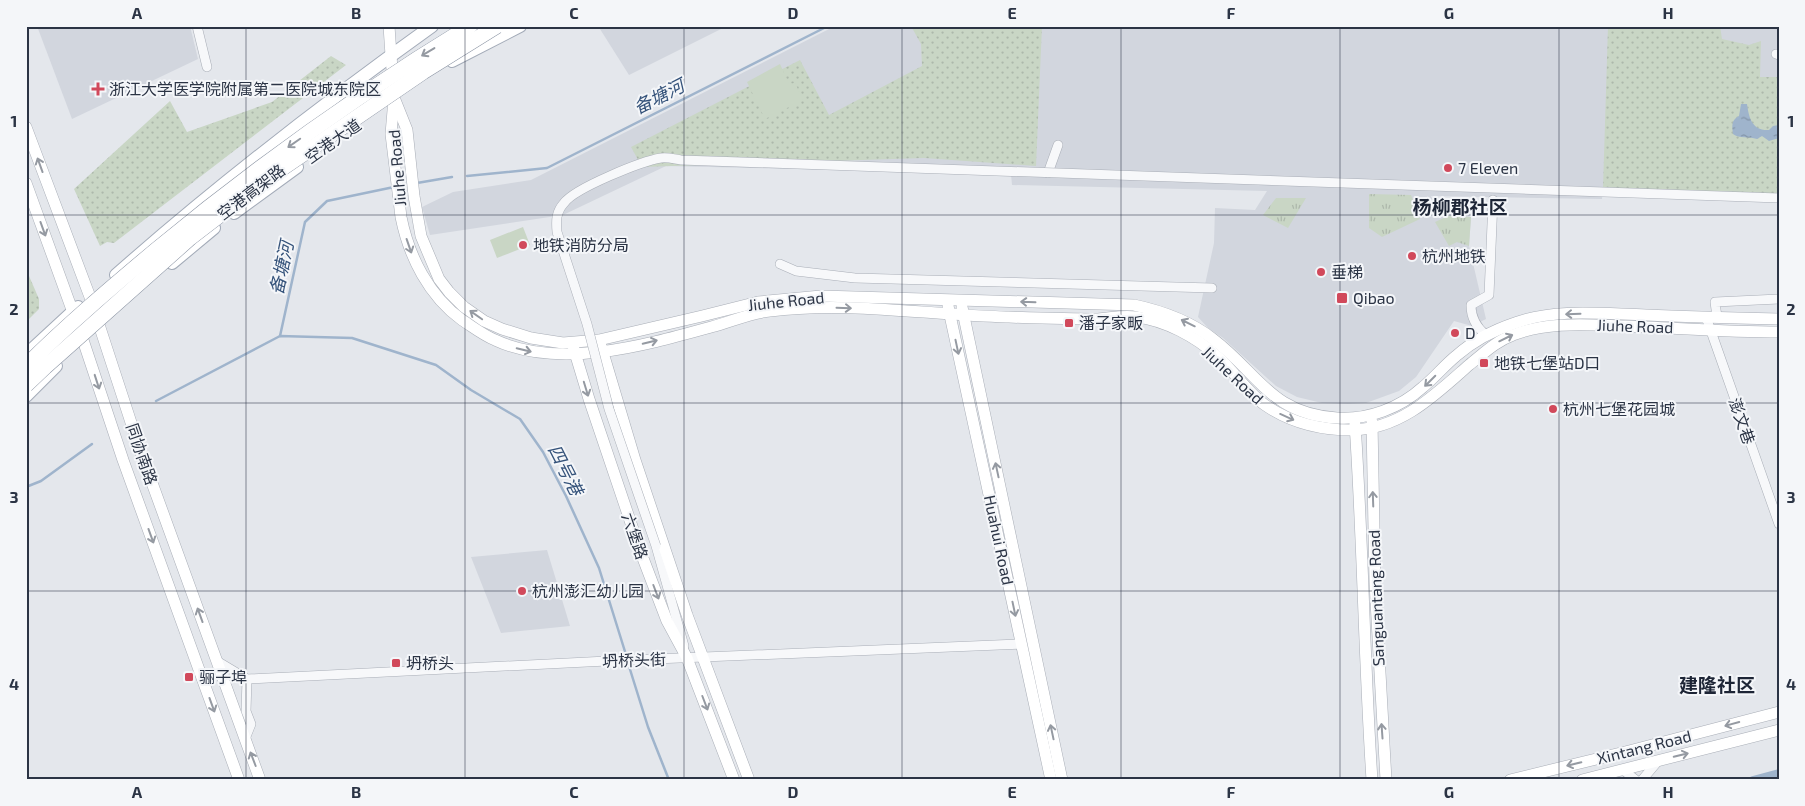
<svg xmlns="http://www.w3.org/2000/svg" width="1805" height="806" font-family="'Exo 2','Noto Sans SC',sans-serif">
<defs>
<pattern id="grass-tufts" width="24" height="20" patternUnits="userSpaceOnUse" patternTransform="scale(1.25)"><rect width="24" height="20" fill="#c9d6c5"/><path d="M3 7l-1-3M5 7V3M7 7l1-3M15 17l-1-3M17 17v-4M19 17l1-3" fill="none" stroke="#adb8ab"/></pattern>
<pattern id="park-dots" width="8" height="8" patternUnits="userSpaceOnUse" patternTransform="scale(1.25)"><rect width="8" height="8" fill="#c9d6c5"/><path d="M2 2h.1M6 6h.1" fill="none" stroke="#adb8ab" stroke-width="1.8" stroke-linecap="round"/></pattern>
<pattern id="water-ripples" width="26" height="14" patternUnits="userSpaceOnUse" patternTransform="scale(1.25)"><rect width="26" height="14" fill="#9fb4cc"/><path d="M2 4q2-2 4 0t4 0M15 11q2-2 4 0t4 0" fill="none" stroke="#8293a7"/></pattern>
</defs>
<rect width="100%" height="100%" fill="#e4e7ec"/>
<!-- built -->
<g fill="#d2d6de">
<path d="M 37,26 L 190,26 L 198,59 L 72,119 Z"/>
<path d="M 604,26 L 727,26 L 629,75 L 600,29 Z"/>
<path d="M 835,26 L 1779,26 L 1779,194 L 1603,188 L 1602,199 L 1431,196 L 1436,206 L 1471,217 L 1469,246 L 1486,319 L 1472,326 L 1454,321 L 1416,377 L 1399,391 L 1366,403 L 1348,404 L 1322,403 L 1297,397 L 1276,386 L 1223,338 L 1208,328 L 1198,317 L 1214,243 L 1215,208 L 1255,210 L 1267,191 L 1012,185 L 1011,174 L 666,166 L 563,215 L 430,235 L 422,207 L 453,192 L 531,180 Z"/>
<path d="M 547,550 L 570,626 L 501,633 L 471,557 Z"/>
</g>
<!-- grass -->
<g fill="url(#grass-tufts)">
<path d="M 1369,194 L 1411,195 L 1420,219 L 1382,237 L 1369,228 Z"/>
<path d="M 1276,198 L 1306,198 L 1288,228 L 1263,215 Z"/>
<path d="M 1448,216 L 1471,217 L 1469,246 L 1457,242 L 1449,246 L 1435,222 Z"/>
</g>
<!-- park -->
<g fill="url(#park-dots)">
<path d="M 911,26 L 1042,26 L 1036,166 L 924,158 L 642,167 L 631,147 L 800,60 L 829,115 L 922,66 L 921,44 Z"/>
<path d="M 1608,26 L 1720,26 L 1722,39 L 1749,45 L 1761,41 L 1760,77 L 1779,77 L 1779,194 L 1603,188 Z"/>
<path d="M 331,56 L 346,65 L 114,243 L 107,242 L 100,246 L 74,189 L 170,101 L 187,132 L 272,102 Z"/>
<path d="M 26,269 L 39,299 L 39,309 L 26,322 Z"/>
</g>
<!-- pitch -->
<g fill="#c9d6c5">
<path d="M 780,64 L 789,84 L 795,83 L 803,100 L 765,119 L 747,82 Z"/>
<path d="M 523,227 L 530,245 L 497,258 L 490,240 Z"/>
</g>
<!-- water -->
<path fill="url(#water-ripples)" d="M 1741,104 L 1747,104 C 1749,118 1752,131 1769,130 L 1773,126 L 1779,125 L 1779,138 L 1769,141 L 1762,136 L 1757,139 C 1749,136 1739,139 1733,134 C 1732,126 1731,120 1739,116 Z"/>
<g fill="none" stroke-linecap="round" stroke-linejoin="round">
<!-- stream -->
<g stroke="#9fb4cc" stroke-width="2.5">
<path d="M 467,176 L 547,168 L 828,26"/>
<path d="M 417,183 L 452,177"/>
<path d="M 280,336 L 305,222 L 327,201 L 394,187"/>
<path d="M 156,401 L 280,336 L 352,338 L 436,365 L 471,390 L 520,419 L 543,452 L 566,496 L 599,568 L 627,658"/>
<path d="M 26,487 L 41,481 L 92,444"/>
<path d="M 628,663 L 648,727 L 669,780"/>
</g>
<!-- canal -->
<path stroke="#9fb4cc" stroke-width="8" d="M 1753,780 L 1779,773"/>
<!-- street casing -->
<g stroke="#a9aeb7" stroke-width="10">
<g id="street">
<path d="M 197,26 L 207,67"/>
<path d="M 1776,54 L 1779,55"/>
<path d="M 1048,173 L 1058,145"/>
<path d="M 780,264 L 796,271 L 855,278 L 1212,288"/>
<path d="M 1706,317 L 1779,524"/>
<path d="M 1717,317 L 1715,302 L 1779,299"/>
<path d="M 1486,335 C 1476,327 1471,318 1471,305 L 1489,295 L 1493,200"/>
<path d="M 669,577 L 656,546 L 684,646"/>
<path d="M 217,661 L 247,679 L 607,661 L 1021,644"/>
<path d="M 245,739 L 251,724 L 246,711 L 247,679"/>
<path d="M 1623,770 L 1636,780"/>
<path d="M 1642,780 L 1658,761"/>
</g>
</g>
<!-- secondary casing -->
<g stroke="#a9aeb7" stroke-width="12">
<g id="secondary">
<path d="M 389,26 L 394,99 L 391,134 L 401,217 C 409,257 429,296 462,320 C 473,327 483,335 495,340 C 559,370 646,345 711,327 C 731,322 750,313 770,311 C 848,301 928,315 1006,317 C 1037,318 1067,319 1098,319 C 1111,318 1123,315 1136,317 C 1165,320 1196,337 1217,356 C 1234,371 1247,392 1265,405 C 1291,423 1321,430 1352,430 C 1401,429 1435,395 1469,365 C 1483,354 1496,341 1513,335 C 1548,321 1589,325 1626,326 C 1677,328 1728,332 1779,332"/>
<path d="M 395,100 L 407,130 L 414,196 L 421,236 L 439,279 L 449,292 L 464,307 L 484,321 L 502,329 L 531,338 L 563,343 L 599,340 L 702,316 L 758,302 L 821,296 L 1134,305 C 1162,311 1190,321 1213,339 C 1259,374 1271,414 1337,418 C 1368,420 1400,408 1423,387 C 1435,377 1445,365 1456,356 C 1473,341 1494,330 1515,323 C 1556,308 1603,314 1646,315 C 1691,317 1735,318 1779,319"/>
<path d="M 26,127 L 90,297 L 139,447 L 260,780"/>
<path d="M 26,183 L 83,340 L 123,460 L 239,780"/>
<path d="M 948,306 L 1051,780"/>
<path d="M 962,307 L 1062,780"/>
<path d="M 573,346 L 589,399 L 641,553 L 667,621 L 687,658 L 734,780"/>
<path d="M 601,346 L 635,460 L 687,615 L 749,780"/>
<path d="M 1372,422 L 1375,583 L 1386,780"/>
<path d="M 1355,424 C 1363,543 1364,661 1372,780"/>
<path d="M 1510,780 L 1629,751 L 1779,712"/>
<path d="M 1582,780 L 1779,730"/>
</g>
</g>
<!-- primary casing -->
<g stroke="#a3abb8" stroke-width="14">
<g id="primary">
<path d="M 452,61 L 520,26"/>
<path d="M 234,213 L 297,167"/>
<path d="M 172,263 L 214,228"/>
<path d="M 116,275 C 217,186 323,104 432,26"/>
<path d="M 26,355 L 78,307"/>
<path d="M 26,396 L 56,366"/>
</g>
</g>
<!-- street -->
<use href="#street" stroke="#f7f8fa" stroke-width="9"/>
<!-- secondary -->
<use href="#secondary" stroke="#fff" stroke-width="11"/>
<!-- primary -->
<use href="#primary" stroke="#fff" stroke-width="12"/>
<!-- street-bridge casing -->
<g stroke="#a9aeb7" stroke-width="10" stroke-linecap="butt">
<path id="street-bridge" d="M 656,546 L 609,409 L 587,324 L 557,232 C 556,220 556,212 564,203 C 575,188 642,161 661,158 C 668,157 674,159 681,160 L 1779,198"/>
</g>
<!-- highway-bridge casing -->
<g stroke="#8b94a3" stroke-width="16" stroke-linecap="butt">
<g id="highway-bridge">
<path d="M 26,366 C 67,325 112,287 156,250 C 255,168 360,93 470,26"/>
<path d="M 26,385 L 45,367 L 190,238 L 268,178 L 423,72 L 497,26"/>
</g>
</g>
<!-- street-bridge -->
<use href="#street-bridge" stroke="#f7f8fa" stroke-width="9"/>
<!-- highway-bridge -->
<use href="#highway-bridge" stroke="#fff" stroke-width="15"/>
</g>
<!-- one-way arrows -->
<defs><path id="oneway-shaft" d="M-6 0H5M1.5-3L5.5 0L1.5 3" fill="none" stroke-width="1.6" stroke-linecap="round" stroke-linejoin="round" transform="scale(1.25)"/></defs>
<g stroke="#959aa2">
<use href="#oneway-shaft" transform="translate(428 52) rotate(149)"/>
<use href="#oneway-shaft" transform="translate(294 143) rotate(145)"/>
<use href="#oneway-shaft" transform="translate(40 165) rotate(-110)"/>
<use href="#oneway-shaft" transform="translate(43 229) rotate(70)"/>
<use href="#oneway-shaft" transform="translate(409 246) rotate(71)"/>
<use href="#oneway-shaft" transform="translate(1028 302) rotate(-178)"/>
<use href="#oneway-shaft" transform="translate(844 308) rotate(2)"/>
<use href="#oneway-shaft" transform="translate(1573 314) rotate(178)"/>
<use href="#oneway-shaft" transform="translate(476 315) rotate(-145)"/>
<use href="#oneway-shaft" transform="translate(1188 323) rotate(-154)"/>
<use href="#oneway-shaft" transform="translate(1506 338) rotate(-26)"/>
<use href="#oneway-shaft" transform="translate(650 342) rotate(-13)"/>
<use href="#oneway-shaft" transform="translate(957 347) rotate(78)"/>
<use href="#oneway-shaft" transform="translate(524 350) rotate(13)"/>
<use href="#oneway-shaft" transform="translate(1430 381) rotate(135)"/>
<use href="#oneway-shaft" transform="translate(97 382) rotate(72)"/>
<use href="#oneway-shaft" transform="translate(586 389) rotate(73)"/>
<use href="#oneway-shaft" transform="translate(1287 417) rotate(24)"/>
<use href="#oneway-shaft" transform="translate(997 470) rotate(-102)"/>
<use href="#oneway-shaft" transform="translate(1373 499) rotate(-92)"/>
<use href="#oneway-shaft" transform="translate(151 536) rotate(70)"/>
<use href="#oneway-shaft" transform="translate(656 592) rotate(69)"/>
<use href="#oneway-shaft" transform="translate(1014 609) rotate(78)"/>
<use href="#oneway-shaft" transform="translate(200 615) rotate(-110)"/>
<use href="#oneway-shaft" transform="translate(705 703) rotate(69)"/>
<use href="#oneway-shaft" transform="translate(212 705) rotate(70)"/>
<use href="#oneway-shaft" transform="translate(1732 724) rotate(165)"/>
<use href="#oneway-shaft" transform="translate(1382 731) rotate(-94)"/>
<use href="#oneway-shaft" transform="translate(1052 732) rotate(-102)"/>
<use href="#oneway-shaft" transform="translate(1681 755) rotate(-14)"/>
<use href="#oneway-shaft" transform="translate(253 759) rotate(-111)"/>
<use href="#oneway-shaft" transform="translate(1574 764) rotate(167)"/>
</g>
<!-- grid -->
<path fill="none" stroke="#2b3445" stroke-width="1" stroke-opacity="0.55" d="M 246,26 L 246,780M 465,26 L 465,780M 684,26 L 684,780M 902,26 L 902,780M 1121,26 L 1121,780M 1340,26 L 1340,780M 1559,26 L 1559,780M 26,215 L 1779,215M 26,403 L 1779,403M 26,591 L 1779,591"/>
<!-- markers -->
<g fill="#d1495b" stroke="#f4f6f9" stroke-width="2">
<path d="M95.5 81.5h5v5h5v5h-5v5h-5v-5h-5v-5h5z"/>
<circle cx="1448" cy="168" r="5"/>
<circle cx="523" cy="245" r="5"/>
<circle cx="1412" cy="256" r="5"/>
<circle cx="1321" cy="272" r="5"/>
<rect x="1336" y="292" width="12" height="12" rx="2.5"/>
<rect x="1064" y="318" width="10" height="10" rx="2.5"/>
<circle cx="1455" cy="333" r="5"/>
<rect x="1479" y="358" width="10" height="10" rx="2.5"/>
<circle cx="1553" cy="409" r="5"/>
<circle cx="522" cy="591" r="5"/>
<rect x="391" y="658" width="10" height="10" rx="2.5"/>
<rect x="184" y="672" width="10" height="10" rx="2.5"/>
</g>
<g text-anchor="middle" stroke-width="4" stroke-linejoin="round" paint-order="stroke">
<!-- poi labels -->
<g font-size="16" fill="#2b3445" stroke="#f4f6f9" text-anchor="start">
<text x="109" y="95">浙江大学医学院附属第二医院城东院区</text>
<text x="1458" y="174">7 Eleven</text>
<text x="533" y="251">地铁消防分局</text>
<text x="1422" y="262">杭州地铁</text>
<text x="1331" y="278">垂梯</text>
<text x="1353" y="304">Qibao</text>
<text x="1079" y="329">潘子家畈</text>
<text x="1465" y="339">D</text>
<text x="1494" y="369">地铁七堡站D口</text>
<text x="1563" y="415">杭州七堡花园城</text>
<text x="532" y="597">杭州澎汇幼儿园</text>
<text x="406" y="669">坍桥头</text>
<text x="199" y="683">骊子埠</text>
</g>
<!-- street labels -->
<g font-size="16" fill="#2b3445" stroke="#f4f6f9">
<text transform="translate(333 141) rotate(-35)" y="6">空港大道</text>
<text transform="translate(397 168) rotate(-95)" y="6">Jiuhe Road</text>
<text transform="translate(251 192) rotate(-37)" y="6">空港高架路</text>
<text transform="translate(786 301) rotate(-6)" y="6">Jiuhe Road</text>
<text transform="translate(1635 326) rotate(2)" y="6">Jiuhe Road</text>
<text transform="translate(1233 375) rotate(43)" y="6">Jiuhe Road</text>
<text transform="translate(1742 421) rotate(71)" y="6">澎文巷</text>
<text transform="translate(142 454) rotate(71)" y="6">同协南路</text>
<text transform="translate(635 536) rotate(71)" y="6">六堡路</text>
<text transform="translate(999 540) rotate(78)" y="6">Huahui Road</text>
<text transform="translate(1376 598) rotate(-92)" y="6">Sanguantang Road</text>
<text transform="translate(634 660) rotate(-2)" y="6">坍桥头街</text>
<text transform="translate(1644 747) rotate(-14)" y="6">Xintang Road</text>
</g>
<!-- water labels -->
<g font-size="18" font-style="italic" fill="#34527a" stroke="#f4f6f9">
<text transform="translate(659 97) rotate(-27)" y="6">备塘河</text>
<text transform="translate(282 268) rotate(-78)" y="6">备塘河</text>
<text transform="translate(565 470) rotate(63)" y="6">四号港</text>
</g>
<!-- quarter labels -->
<g font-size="19" font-weight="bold" fill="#1d2536" stroke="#f4f6f9">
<text x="1460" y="214">杨柳郡社区</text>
<text x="1717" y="692">建隆社区</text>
</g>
</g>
<!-- border -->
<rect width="1805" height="806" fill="none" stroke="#f4f6f9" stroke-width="55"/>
<rect x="28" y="28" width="1750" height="750" fill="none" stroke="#2b3445" stroke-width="2"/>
<g font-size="16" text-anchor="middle" font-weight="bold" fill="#2b3445">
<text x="137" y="19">A</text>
<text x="356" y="19">B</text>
<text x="574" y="19">C</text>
<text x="793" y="19">D</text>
<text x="1012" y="19">E</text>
<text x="1231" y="19">F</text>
<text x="1449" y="19">G</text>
<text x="1668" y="19">H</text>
<text x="14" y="127">1</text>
<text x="1791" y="127">1</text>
<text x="14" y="315">2</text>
<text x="1791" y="315">2</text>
<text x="14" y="503">3</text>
<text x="1791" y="503">3</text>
<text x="14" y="690">4</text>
<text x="1791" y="690">4</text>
<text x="137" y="798">A</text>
<text x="356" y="798">B</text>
<text x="574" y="798">C</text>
<text x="793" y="798">D</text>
<text x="1012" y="798">E</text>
<text x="1231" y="798">F</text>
<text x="1449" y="798">G</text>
<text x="1668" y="798">H</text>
</g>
</svg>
